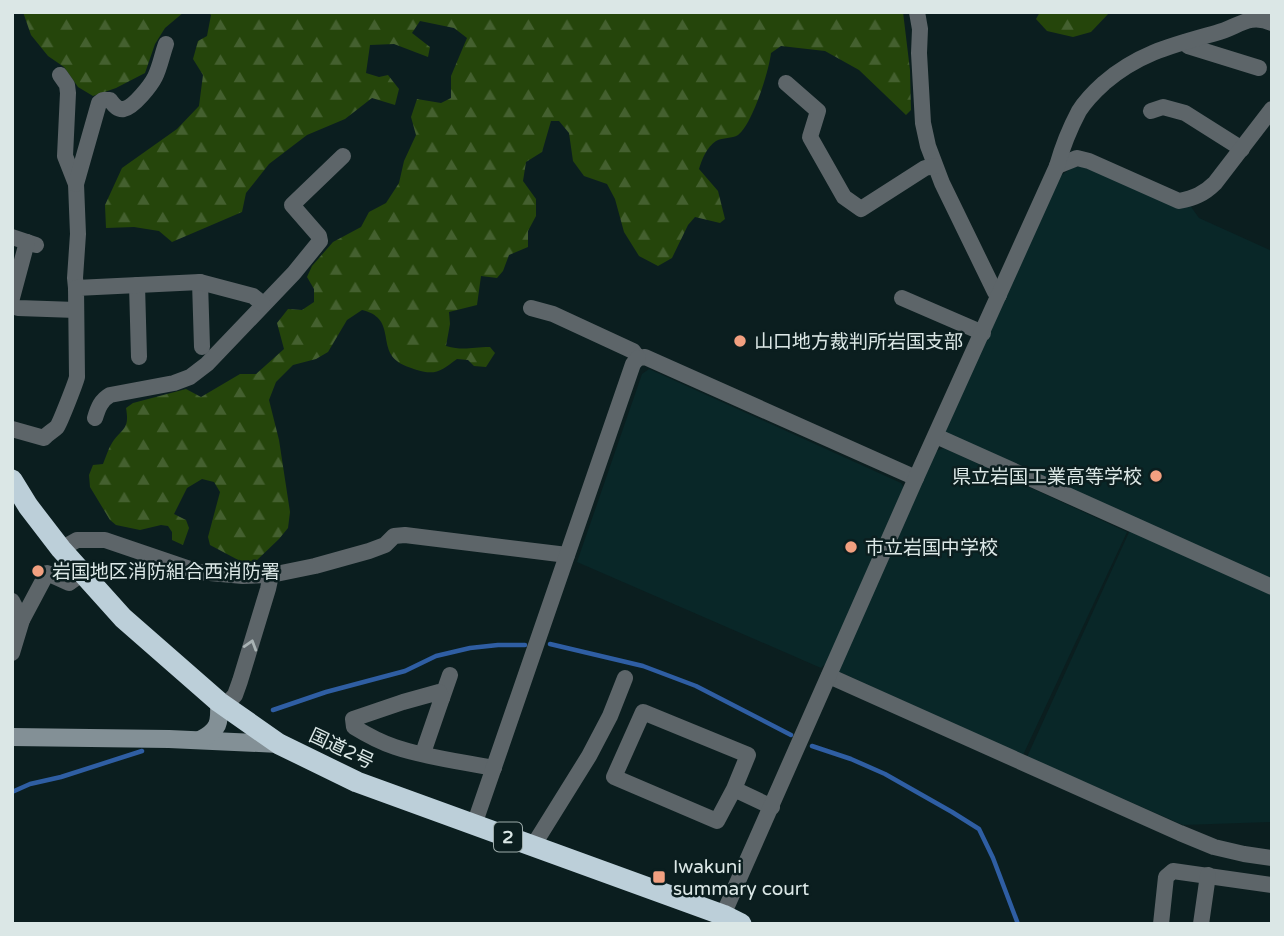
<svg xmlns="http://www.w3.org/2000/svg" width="1284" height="936" font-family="'Varela Round','Noto Sans JP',sans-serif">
<defs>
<pattern id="forest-firs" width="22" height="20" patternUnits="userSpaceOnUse" patternTransform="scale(1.75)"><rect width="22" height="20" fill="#25450b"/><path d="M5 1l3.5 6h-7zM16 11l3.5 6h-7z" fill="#44602f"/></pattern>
</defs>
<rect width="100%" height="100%" fill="#0b1e1f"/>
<!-- built -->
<g fill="#092728">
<path d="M 1073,167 L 1088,167 L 1189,204 L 1199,218 L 1272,251 L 1272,821 L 1270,822 L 1183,825 L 1027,757 L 1135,519 L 944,433 L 1059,177 Z"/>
<path d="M 649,369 L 901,483 L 904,488 L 936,451 L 944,448 L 1127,532 L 1023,755 L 824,665 L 821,668 L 577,562 L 642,374 Z"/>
</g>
<!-- forest -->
<g fill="url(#forest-firs)">
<path d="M 23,12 L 184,12 L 165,28 L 155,44 L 145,73 L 116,88 L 93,96 L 78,87 L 64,67 L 48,56 L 31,35 Z"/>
<path d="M 208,12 L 903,12 L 910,70 L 911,110 L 906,115 L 859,70 L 825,51 L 781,46 L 771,53 C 769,71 752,125 738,135 C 732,139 723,137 716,141 C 707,147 702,159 699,169 L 718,191 L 725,219 L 720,223 L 695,217 L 688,225 L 672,258 L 658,266 L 639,256 L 624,232 L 615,199 L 607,184 L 584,176 L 573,161 L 569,133 L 559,121 L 551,121 L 542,152 L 526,162 L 523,181 L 536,199 L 536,216 L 528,231 L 528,247 L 509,255 L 503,271 L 497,278 L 481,276 L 477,305 L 449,312 L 450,324 L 446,346 C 464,351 472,347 490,347 L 495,353 L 486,367 L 474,366 L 468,360 L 457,359 C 442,370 436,376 417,370 C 411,368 401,365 397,361 C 378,346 396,318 362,310 L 347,320 L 328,352 L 316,359 L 293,365 L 276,382 L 269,400 L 279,440 L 290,512 L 288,528 L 279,539 L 256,561 L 242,562 L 210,545 L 208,537 L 220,492 L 214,482 L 202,479 L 187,488 L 174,514 L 186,520 L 189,528 L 183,545 L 172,540 L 172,532 L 168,526 L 161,525 L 140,530 L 116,525 L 110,520 L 90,487 L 89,475 L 93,465 L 103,464 C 106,457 108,449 112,443 C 122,428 130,430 126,408 L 133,403 L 186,389 L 201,397 L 240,374 L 256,374 L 284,349 L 277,323 L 288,309 L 302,310 L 314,302 L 314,289 L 307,277 L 312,266 L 333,242 L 361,227 L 369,212 L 386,203 L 399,183 L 404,161 L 416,135 L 411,117 L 417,99 L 441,103 L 451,98 L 451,76 L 467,38 L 454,28 L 420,21 L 412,33 L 430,47 L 428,57 L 394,44 L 370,45 L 366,73 L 379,77 L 388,75 L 399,89 L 395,105 L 372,98 L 345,119 L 307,135 L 269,164 L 246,193 L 242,212 L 172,242 L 159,231 L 134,227 L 106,228 L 105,205 L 122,168 L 177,129 L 199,106 L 203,75 L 193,59 L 198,41 L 207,36 L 211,15 Z"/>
<path d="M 1040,12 L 1110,12 L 1091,32 L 1073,37 L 1047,31 L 1036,19 Z"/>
</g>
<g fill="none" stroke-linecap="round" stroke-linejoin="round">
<!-- stream -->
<g stroke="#2f5ea3" stroke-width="4.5">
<path d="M 550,644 L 643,666 L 696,686 L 791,735"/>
<path d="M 273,710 L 326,692 L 405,671 L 436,656 L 470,648 L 498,645 L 525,645"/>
<path d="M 812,746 L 851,759 L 885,774 L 952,812 L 979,829 L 993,858 L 1018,924"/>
<path d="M 12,792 L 30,784 L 61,777 L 142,751"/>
</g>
<!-- street -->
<g stroke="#5d6569" stroke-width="16">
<path d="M 917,12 L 920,29 L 919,53 L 923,123 L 928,146 L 942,183 L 995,292 L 999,295"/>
<path d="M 1186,42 L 1188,46 L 1259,68"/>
<path d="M 60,75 L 67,85 L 68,93 L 65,156 L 76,184 L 78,234 L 75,278 L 76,288"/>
<path d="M 786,83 L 818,111 L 810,137 L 844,197 L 861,209 L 925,168 L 935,166"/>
<path d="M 1151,111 L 1163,107 L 1185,113 L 1242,149"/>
<path d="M 1057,166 L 1077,158 L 1089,161 L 1179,201 C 1194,198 1204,194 1215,183 L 1272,109"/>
<path d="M 76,184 L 99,103 L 103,100 L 110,100 C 114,105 117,110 124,109 C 134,107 151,85 155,77 C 160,67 162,55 166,44"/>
<path d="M 12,237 L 36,245"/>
<path d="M 200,282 L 202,347"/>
<path d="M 137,285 L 139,357"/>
<path d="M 12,298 L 27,242"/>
<path d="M 902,298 L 983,333"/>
<path d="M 12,306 L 18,308 L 76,310"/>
<path d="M 531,308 L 553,314 L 633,351 L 638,358 L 645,357 L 916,478"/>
<path d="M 95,418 C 98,408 101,400 110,395 L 174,383 L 190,377 L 207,364 L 294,273 L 320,241 L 319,236 L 292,205 L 343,156"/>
<path d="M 12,429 L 44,438 C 48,433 53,431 57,427 C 60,423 76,382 77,377 L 76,288 L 200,282 L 253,296 L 263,304"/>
<path d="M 936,436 L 1272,587"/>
<path d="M 61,549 L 77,540 L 105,540 L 199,572 L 243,576 L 271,575 L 315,566 L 369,551 L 385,545 L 394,536 L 405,535 L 567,555"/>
<path d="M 12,601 L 22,620"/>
<path d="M 12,653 L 22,620 L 47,573 L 69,583 L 83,573"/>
<path d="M 829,676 L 1180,833 L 1214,847 L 1244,854 L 1272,858"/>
<path d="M 442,698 L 450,675"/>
<path d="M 224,707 L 235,695 L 240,681 L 268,589 L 271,575"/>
<path d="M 423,753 L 442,698 L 439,692 L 403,702 L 353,719 L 354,727 C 367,735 380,742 395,747 C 424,757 463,762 494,768"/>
<path d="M 734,789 L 748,755 L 643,712 L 614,777 L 717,821 L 734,789 L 772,807"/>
<path d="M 474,825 L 633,364 L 638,358"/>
<path d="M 533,846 L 589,756 L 610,716 L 625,678"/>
<path d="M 723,915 L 916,478 L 1057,166 C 1062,148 1070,128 1079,111 C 1086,100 1094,92 1104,83 C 1139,53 1173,45 1216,33 C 1239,27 1248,13 1272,23"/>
<path d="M 1161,924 L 1166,877 L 1173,871 L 1272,885"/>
<path d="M 1201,924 L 1208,875"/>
</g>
<!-- secondary -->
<g stroke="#839096" stroke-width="18">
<path d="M 12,737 L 169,739 L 279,744"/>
<path d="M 200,740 C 219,730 220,723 219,702"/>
</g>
<!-- highway -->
<path stroke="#bccfd9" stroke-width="21" d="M 12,480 L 28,506 L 61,549 L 123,618 L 219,702 L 279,744 L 357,782 L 723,915 L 741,924"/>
</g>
<!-- one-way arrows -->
<defs><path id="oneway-chevron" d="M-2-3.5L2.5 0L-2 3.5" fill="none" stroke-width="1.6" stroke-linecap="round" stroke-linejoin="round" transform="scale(1.75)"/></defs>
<use stroke="#a9b3b4" href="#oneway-chevron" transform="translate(251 645) rotate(-73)"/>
<!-- markers -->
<g fill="#f2a080" stroke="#0b1e1f" stroke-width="2.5">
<circle cx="740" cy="341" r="7"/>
<circle cx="1156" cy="476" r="7"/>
<circle cx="851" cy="547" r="7"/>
<circle cx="38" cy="571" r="7"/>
<rect x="652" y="870" width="14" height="14" rx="3.5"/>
</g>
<g text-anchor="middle" stroke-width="5" stroke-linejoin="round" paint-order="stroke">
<!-- shield labels -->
<rect fill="#0b1e1f" stroke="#9dabaa" stroke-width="2" x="494" y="822.5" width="28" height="29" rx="5"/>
<g font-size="18" font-weight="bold" fill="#dbe7e6">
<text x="508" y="843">2</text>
</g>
<!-- poi labels -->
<g font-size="19" fill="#dbe7e6" stroke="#0b1e1f" text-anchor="start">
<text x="754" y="348">山口地方裁判所岩国支部</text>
<text x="1142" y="483" text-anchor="end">県立岩国工業高等学校</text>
<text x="865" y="554">市立岩国中学校</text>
<text x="52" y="578">岩国地区消防組合西消防署</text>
<text x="673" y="873">Iwakuni<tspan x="673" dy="22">summary court</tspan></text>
</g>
<!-- street labels -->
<g font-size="19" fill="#dbe7e6" stroke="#0b1e1f">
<text transform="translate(342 748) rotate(25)" y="7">国道2号</text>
</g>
</g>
<!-- border -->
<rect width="1284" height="936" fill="none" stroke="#dbe7e6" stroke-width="28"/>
</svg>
